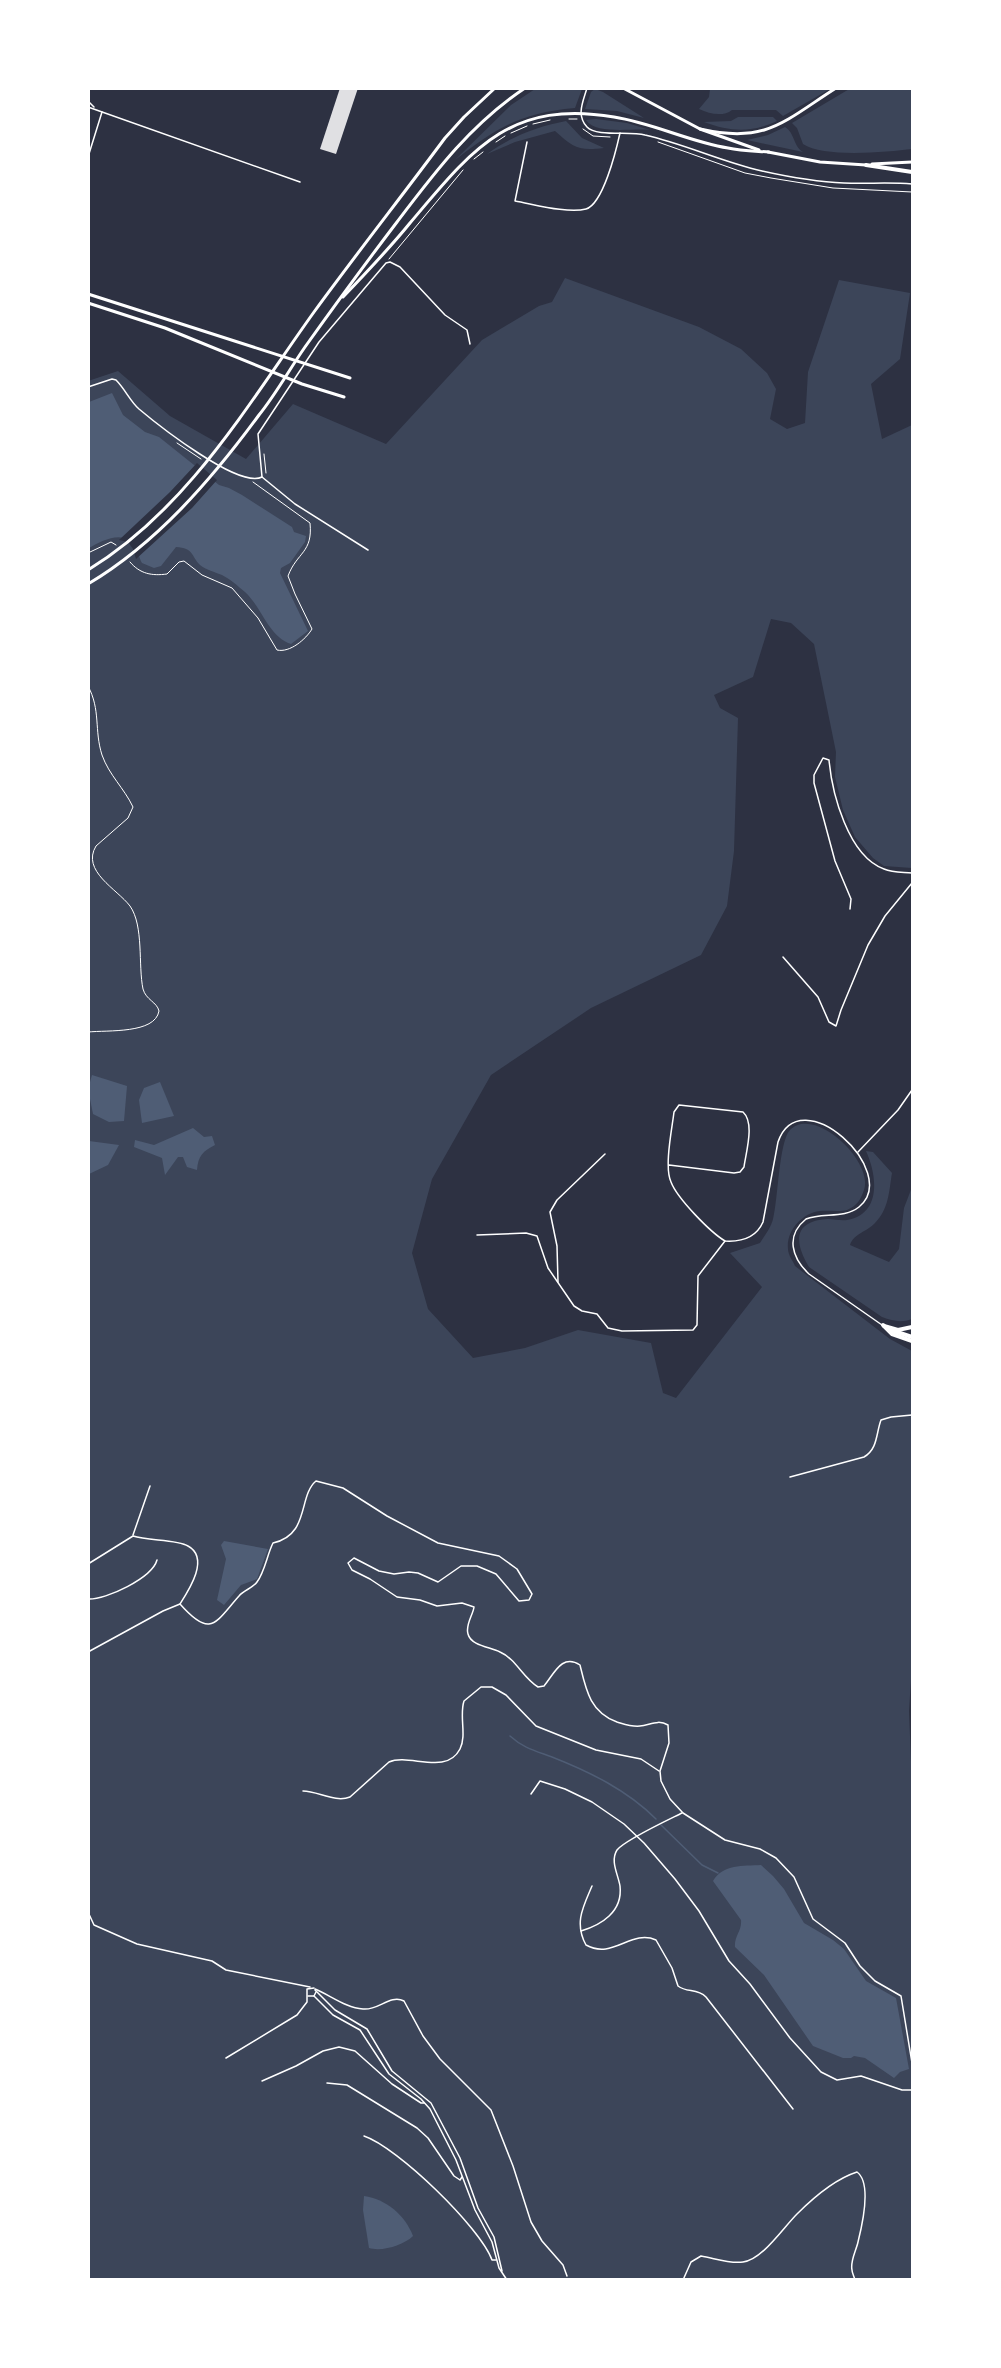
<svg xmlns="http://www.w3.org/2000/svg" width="1001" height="2368" font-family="Spectral,serif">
<rect width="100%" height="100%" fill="#2d3142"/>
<!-- green -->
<g fill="#3c4559">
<path d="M 851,88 L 912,89 L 912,149 C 887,152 823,158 803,144 L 797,128 L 792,123 Z"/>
<path d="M 535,89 L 582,89 L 575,108 C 520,113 498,127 455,160 L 511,105 Z"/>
<path d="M 595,89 L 603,92 L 644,118 L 617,111 L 585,109 L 591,92 Z"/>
<path d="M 710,89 L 710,88 L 830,89 L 783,116 L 776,110 L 732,110 C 723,117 710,114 699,109 L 709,97 Z"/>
<path d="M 738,117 L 773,117 L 777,121 C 751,133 731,132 704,122 L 731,121 Z"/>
<path d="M 596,119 L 627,123 L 650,130 C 632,128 596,135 586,120 Z"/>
<path d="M 566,121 L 582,138 L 604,148 C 578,151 574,148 555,131 L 515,142 L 487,154 C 512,136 536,127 566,121 Z"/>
<path d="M 785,127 C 795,133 793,146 803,152 L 747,140 L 768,135 Z"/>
<path d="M 565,278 L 699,327 L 741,349 L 767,373 L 776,389 L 770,419 L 787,429 L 805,423 L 808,372 L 839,280 L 910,293 L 900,359 L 871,384 L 882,439 L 912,425 L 912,868 L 884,866 L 873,858 L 855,837 L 843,810 L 835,777 L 836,752 L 814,644 L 791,623 L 771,619 L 753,677 L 714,695 L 720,708 L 738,718 L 734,851 L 727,906 L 701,955 L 591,1008 L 491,1075 L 432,1179 L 412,1253 L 428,1309 L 473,1358 L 525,1348 L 578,1330 L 651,1343 L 663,1393 L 676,1398 L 762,1287 L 730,1253 L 760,1243 C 764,1236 771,1228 773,1219 C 778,1200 779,1141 790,1130 C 815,1105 874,1162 864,1190 C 861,1199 857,1206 847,1210 C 839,1212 828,1210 820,1211 C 802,1213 786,1231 788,1249 C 788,1255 793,1261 795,1266 L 890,1339 L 912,1351 L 912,1664 L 909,1711 L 912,1786 L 912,2279 L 89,2279 L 88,381 L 118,371 L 170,416 L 246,459 L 293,404 L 386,444 L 482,340 L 539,306 L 552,302 Z"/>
<path d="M 866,1151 L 873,1152 L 892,1173 C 889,1191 889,1209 875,1223 C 867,1232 854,1233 850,1245 L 889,1262 L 899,1249 L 904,1208 L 912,1187 L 912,1319 C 901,1323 893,1321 882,1317 L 809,1267 C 794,1242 793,1221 828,1219 C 834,1219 841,1221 847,1220 C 882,1214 877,1175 866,1151 Z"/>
</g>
<!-- water -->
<g fill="#4f5d75">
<path d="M 112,393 L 123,415 L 145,432 L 159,437 L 219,485 L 229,488 L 242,495 L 292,527 L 294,532 L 306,536 L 305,542 L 290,563 L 281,568 L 280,573 L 308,631 L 291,644 C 268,636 263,609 245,592 C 238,586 230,579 222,575 C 215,572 206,570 200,565 C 191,556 194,548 176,547 L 161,566 L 154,568 L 142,563 C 139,558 139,553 137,549 C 126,528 103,540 89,548 L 89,402 Z"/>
<path d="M 92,1075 L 127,1086 L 124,1121 L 109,1122 L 93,1114 L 88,1089 Z"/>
<path d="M 160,1082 L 174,1116 L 142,1123 L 139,1100 L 144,1088 Z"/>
<path d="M 193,1128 L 204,1137 L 212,1136 L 215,1145 C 203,1151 198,1156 197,1170 L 187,1167 L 183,1157 L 178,1157 L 165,1175 L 162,1158 L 134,1147 L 135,1140 L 154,1145 Z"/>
<path d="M 89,1141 L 119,1145 L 108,1165 L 89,1174 Z"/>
<path d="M 224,1541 L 268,1549 L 257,1579 L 241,1585 L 224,1605 L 217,1600 L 226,1559 L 221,1545 Z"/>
<path d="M 761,1865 L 773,1876 L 784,1889 L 804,1923 L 833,1940 L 844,1949 L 866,1981 L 896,1998 L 909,2069 L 900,2072 L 894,2078 L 865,2058 L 854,2056 L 851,2058 L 843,2058 L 813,2046 L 764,1975 L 735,1947 C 734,1936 742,1931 741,1920 L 713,1881 C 723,1864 743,1866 761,1865 Z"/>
<path d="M 364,2196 C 386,2199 405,2215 413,2236 C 404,2245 382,2252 369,2248 L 363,2210 Z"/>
</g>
<!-- pier -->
<path fill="#2d3142" d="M 197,463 L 217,480 L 192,508 L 136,559 L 133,549 L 128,542 L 119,540 L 170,492 Z"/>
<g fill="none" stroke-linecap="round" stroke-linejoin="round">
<!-- stream -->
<g stroke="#4f5d75" stroke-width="1.5">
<path d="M 510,1736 C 523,1748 536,1751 552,1757 C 590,1772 627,1790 656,1819"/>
<path d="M 661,1825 L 702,1865 L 718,1873"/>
</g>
</g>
<!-- building -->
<path fill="#e0e0e3" d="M 340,88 L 358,88 L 336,154 L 320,149 Z"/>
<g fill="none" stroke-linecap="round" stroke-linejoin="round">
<!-- path -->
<g stroke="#fff" stroke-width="1">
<path d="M 569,119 L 577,119"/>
<path d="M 533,124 L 550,120"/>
<path d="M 583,129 L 593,136 L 610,137"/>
<path d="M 511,133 L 527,126"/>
<path d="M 496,142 L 505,136"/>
<path d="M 658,142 L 745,173 L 771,178 L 833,188 L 912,192"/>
<path d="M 474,159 L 483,152"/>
<path d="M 389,259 L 463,170"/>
<path d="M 177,443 L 201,459"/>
<path d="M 264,454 L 266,473"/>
<path d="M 88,553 L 111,542 L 116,545"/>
<path d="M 130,562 C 140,574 152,576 167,574 L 179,562 L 184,561 L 202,575 L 232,588 L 258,618 L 277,650 C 290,653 306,639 312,629 L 295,594 L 288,576 C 297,552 313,553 310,523 L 253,482"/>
</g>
<!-- service -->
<path stroke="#fff" stroke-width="1" d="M 88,686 C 101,710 94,730 102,755 C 109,775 124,788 133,807 L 128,818 L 96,846 C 81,871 117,889 130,906 C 144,926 138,965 143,989 C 146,1000 157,1002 159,1011 C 155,1034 108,1030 88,1032"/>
<!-- minor -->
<g stroke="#fff" stroke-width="1.5">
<path d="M 587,88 C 583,102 576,115 587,127 C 596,137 630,131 645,135 C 685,144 722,162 762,171 C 789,177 817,182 844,183 C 867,184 890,182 912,184"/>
<path d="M 88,101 L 94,107"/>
<path d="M 88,107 L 300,182"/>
<path d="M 527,142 L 515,201 C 533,204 568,214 586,209 C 603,204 616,151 620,133"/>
<path d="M 88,157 L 102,112"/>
<path d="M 88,387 L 112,379 L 116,380 C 125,389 130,401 139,409 C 158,425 239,489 262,477 L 295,504 L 368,550"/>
<path d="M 262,477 L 258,434 L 319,342 L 386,263 L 390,262 L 400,267 L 445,315 L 467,330 L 470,344"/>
<path d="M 850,909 L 851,899 L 835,861 L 814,783 L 814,775 L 823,758 L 829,760 C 832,793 848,856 884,869 C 893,873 903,872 912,873"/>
<path d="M 783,957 L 818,997 L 829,1022 L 836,1026 L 841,1010 L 868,945 L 885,916 L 912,883"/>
<path d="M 912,982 L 912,993"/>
<path d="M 858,1152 L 898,1110 L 912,1090"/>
<path d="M 669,1165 L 734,1173 L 740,1172 L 744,1167 C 746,1152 755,1123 743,1112 L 679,1105 L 674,1112 C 672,1129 664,1167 671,1182 C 677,1198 710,1232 725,1241 C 742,1242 756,1238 763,1222 L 778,1142 C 800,1078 902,1172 859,1207 C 844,1219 822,1212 806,1219 C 785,1236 792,1258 809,1274 L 882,1325"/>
<path d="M 477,1235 L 526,1233 L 537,1236 L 548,1268 L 574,1306 L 582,1311 L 597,1314 L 608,1328 L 622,1331 L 693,1330 L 697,1325 L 698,1276 L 725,1241"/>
<path d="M 558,1282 L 557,1246 L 550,1212 L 557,1200 L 605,1154"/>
<path d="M 790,1477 L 864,1457 C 878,1449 876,1433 881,1420 L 891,1417 L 912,1415"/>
<path d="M 133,1535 L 150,1486"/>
<path d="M 88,1564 L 133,1536 C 148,1541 177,1539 188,1546 C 210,1558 189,1590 180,1604 L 163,1611 L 88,1652"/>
<path d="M 88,1599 C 106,1600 152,1578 157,1560"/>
<path d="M 180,1604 C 211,1639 215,1623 239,1596 C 244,1590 253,1588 257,1582 C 265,1571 267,1555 273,1543 C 310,1535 298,1496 316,1481 L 343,1488 L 387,1516 L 438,1543 L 499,1556 L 517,1569 L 532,1594 L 529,1600 L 519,1601 L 496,1574 L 477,1566 L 461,1566 L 438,1582 L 418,1573 L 409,1572 L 394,1574 L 379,1571 L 354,1558 L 348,1563 L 352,1570 L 370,1579 L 397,1597 L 420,1600 L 437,1606 L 462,1603 L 474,1607 C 473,1615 465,1625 468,1634 C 471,1646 491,1647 500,1652 C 516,1659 523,1678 538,1687 L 544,1686 C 554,1674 562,1653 580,1665 C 586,1690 590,1712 617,1722 C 624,1724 632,1727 640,1726 C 650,1725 658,1719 668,1725 L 669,1743 L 660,1771 L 661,1781 L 670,1799 L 683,1813 L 725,1840 L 760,1849 L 776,1858 L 794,1877 L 813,1919 L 845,1943 L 860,1966 L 875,1981 L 901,1996 L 912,2063"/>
<path d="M 303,1791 C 318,1791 335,1803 350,1797 L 389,1762 C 409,1753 446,1776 460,1749 C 467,1735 459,1716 464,1701 L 481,1687 L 492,1687 L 506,1695 L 536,1726 L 596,1750 L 641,1759 L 659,1771"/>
<path d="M 531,1794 L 540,1781 L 565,1789 L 592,1802 L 624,1824 L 644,1843 L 675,1879 L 699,1911 L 729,1961 L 750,1984 L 790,2038 L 821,2072 L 837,2080 L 861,2076 L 902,2090 L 912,2090"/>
<path d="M 592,1886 C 583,1907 574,1923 586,1945 C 613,1960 631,1929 656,1940 L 672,1968 L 678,1986 C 687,1993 697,1988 706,1997 L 793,2109"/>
<path d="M 88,1912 L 94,1925 L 137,1944 L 212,1961 L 226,1970 L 310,1987"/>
<path d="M 581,1931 C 601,1925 623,1912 620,1886 C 618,1874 610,1861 617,1850 C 625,1840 668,1820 682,1813"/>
<path d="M 315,1989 C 330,1995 346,2008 363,2009 C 378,2011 390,1994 404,2001 L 423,2036 L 440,2059 L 491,2110 L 513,2166 L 531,2222 L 542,2241 L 563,2265 L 567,2276"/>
<path d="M 315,1990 L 335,2010 L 367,2029 L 392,2071 L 431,2103 L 460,2158 L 478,2208 L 494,2237 L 502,2271"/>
<path d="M 308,1996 L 314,1996 L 316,1992"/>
<path d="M 314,1996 L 333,2015 L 360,2030 L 389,2074 L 421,2099 L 430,2109 L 456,2160 L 475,2210 L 492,2242 L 499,2268 L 507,2280"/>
<path d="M 226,2058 L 297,2015 L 307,2002 L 307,1989 L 314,1988"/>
<path d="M 262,2081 L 296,2066 L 323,2051 L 339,2047 L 355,2051 L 392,2084 L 421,2103 L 424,2103"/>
<path d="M 327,2083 L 347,2085 L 417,2128 L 428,2138 L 454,2176 L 460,2180 L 462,2177"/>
<path d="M 364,2136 C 397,2147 480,2227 492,2260 L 496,2260"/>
<path d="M 683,2280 L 691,2262 L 701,2256 C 714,2258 729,2264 743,2262 C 762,2260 783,2228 797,2214 C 813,2198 835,2179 857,2172 C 872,2183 862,2226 858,2242 C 856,2251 850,2261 852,2270 C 852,2273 854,2276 855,2280"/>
</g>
<!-- primary -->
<g stroke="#fff" stroke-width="3">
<path d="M 623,88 L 700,129 L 759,150"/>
<path d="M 768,152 L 820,162 L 866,165"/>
<path d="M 872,164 L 912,162"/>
<path d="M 88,294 L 350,378"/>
<path d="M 343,297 C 366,273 389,249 410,223 C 471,151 509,99 614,117 C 653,123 690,142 728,148 C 741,151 755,151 769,152"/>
<path d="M 88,303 L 165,328 L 302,384 L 344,397"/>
</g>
<!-- trunk -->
<g stroke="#fff" stroke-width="3">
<path d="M 700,129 C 766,144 783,122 836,88"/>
<path d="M 88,570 C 188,509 248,404 314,312 C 357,253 402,196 445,138 L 464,117 L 495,88"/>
<path d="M 88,584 C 157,543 212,479 259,415 C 276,394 289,370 305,347 C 335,305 365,264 397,222 C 435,172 471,124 525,88"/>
</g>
<!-- motorway -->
<g stroke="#fff" stroke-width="4">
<path d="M 866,165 L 912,172"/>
<path d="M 883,1325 L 892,1334 L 912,1341"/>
<path d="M 884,1326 L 898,1330 L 912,1327"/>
<path d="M 891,1330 L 912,1337"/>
</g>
</g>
<!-- border -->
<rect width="1001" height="2368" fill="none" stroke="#ffffff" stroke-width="180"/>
</svg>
